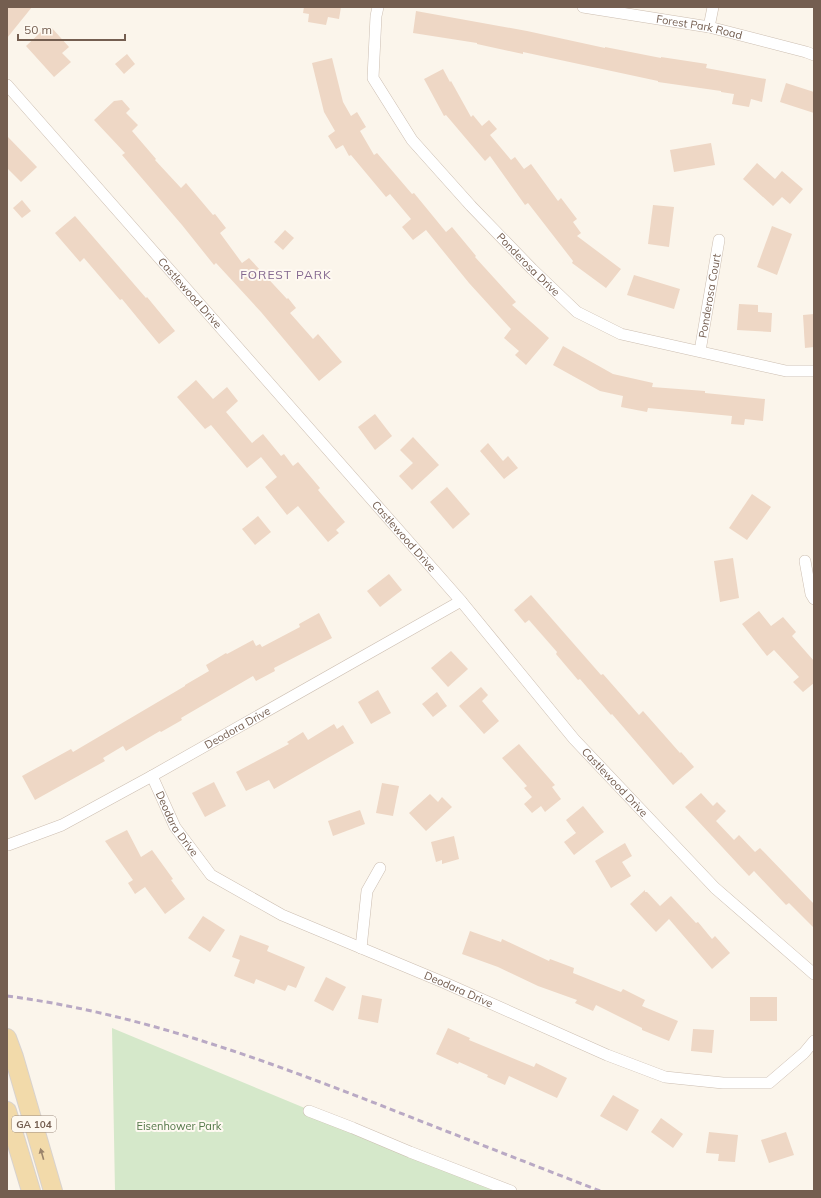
<svg xmlns="http://www.w3.org/2000/svg" width="821" height="1198" font-family="Mulish,sans-serif">
<rect width="100%" height="100%" fill="#fbf5eb"/>
<!-- green -->
<path fill="#d5e8ca" d="M 112,1028 L 353,1128 L 513,1191 L 115,1191 Z"/>
<!-- building -->
<g fill="#eed7c5">
<path d="M 7,7 L 32,7 L 7,38 Z"/>
<path d="M 304,7 L 341,7 L 339,19 L 328,17 L 326,25 L 308,22 L 309,14 L 303,13 Z"/>
<path d="M 416,11 L 527,31 L 605,48 L 605,47 L 661,58 L 661,57 L 707,64 L 706,68 L 766,79 L 762,102 L 751,99 L 749,107 L 732,104 L 734,94 L 721,92 L 721,91 L 658,82 L 658,81 L 523,52 L 523,54 L 477,44 L 477,43 L 413,33 Z"/>
<path d="M 51,27 L 69,47 L 62,53 L 71,62 L 54,77 L 26,46 L 41,32 Z"/>
<path d="M 127,54 L 135,64 L 124,74 L 115,64 Z"/>
<path d="M 332,58 L 343,102 L 351,116 L 357,112 L 366,127 L 360,131 L 374,155 L 377,153 L 412,194 L 414,193 L 446,232 L 452,227 L 476,256 L 475,257 L 516,302 L 512,305 L 549,338 L 526,365 L 515,355 L 519,351 L 504,338 L 511,329 L 469,283 L 426,230 L 413,240 L 402,227 L 411,219 L 390,194 L 386,197 L 351,155 L 349,156 L 343,145 L 336,149 L 328,136 L 335,131 L 324,112 L 312,63 Z"/>
<path d="M 443,69 L 450,82 L 451,81 L 471,117 L 473,115 L 482,126 L 489,120 L 497,129 L 490,135 L 511,160 L 515,157 L 524,169 L 531,164 L 558,201 L 561,198 L 577,219 L 573,222 L 581,233 L 577,236 L 621,269 L 606,288 L 572,263 L 573,261 L 528,203 L 525,205 L 490,156 L 485,161 L 446,115 L 444,116 L 424,79 Z"/>
<path d="M 786,83 L 814,92 L 814,113 L 780,102 Z"/>
<path d="M 122,100 L 130,109 L 126,113 L 138,125 L 132,131 L 156,159 L 155,160 L 181,188 L 186,183 L 213,215 L 215,214 L 226,228 L 220,233 L 242,263 L 249,258 L 287,299 L 288,298 L 296,308 L 290,313 L 313,339 L 318,334 L 342,362 L 319,381 L 261,312 L 216,263 L 214,265 L 182,225 L 122,155 L 125,153 L 94,120 L 114,101 Z"/>
<path d="M 7,136 L 37,167 L 21,182 L 7,168 Z"/>
<path d="M 711,143 L 715,165 L 674,172 L 670,150 Z"/>
<path d="M 757,163 L 775,179 L 782,171 L 803,189 L 790,204 L 782,197 L 773,206 L 743,179 Z"/>
<path d="M 22,200 L 31,211 L 22,218 L 13,208 Z"/>
<path d="M 653,205 L 674,207 L 669,247 L 648,244 Z"/>
<path d="M 75,216 L 146,298 L 147,297 L 175,331 L 159,344 L 122,299 L 120,300 L 84,258 L 80,262 L 55,233 Z"/>
<path d="M 772,226 L 792,234 L 777,275 L 757,267 Z"/>
<path d="M 285,230 L 294,238 L 283,250 L 274,242 Z"/>
<path d="M 634,275 L 680,289 L 674,309 L 627,295 Z"/>
<path d="M 739,304 L 758,305 L 758,312 L 772,313 L 771,332 L 737,330 Z"/>
<path d="M 814,314 L 814,347 L 805,348 L 803,315 Z"/>
<path d="M 563,346 L 613,374 L 653,383 L 652,387 L 705,391 L 705,393 L 765,399 L 763,421 L 745,419 L 744,425 L 731,424 L 732,416 L 648,408 L 647,412 L 621,407 L 623,396 L 600,391 L 553,365 Z"/>
<path d="M 196,380 L 213,399 L 227,387 L 238,401 L 226,412 L 252,443 L 263,434 L 281,456 L 284,454 L 293,466 L 298,462 L 320,488 L 318,490 L 345,522 L 336,530 L 339,533 L 328,542 L 298,506 L 287,515 L 265,487 L 277,477 L 261,457 L 247,468 L 211,425 L 205,429 L 177,397 Z"/>
<path d="M 375,414 L 392,436 L 375,450 L 358,427 Z"/>
<path d="M 413,437 L 439,465 L 412,490 L 399,476 L 413,463 L 400,450 Z"/>
<path d="M 488,443 L 503,461 L 508,456 L 518,468 L 504,479 L 480,451 Z"/>
<path d="M 447,487 L 470,514 L 453,529 L 430,502 Z"/>
<path d="M 752,494 L 771,507 L 747,540 L 729,528 Z"/>
<path d="M 258,516 L 271,532 L 255,545 L 242,529 Z"/>
<path d="M 733,558 L 739,598 L 720,602 L 714,561 Z"/>
<path d="M 389,574 L 402,590 L 380,607 L 367,591 Z"/>
<path d="M 531,595 L 601,675 L 603,674 L 639,715 L 643,711 L 680,753 L 681,752 L 694,767 L 673,785 L 612,714 L 611,715 L 580,679 L 578,680 L 556,654 L 557,652 L 529,620 L 525,623 L 514,610 Z"/>
<path d="M 759,611 L 771,626 L 783,617 L 796,632 L 792,636 L 814,661 L 814,683 L 803,692 L 793,682 L 799,677 L 774,650 L 767,656 L 742,624 Z"/>
<path d="M 319,613 L 332,638 L 274,668 L 275,671 L 256,681 L 253,676 L 181,718 L 182,720 L 161,732 L 160,731 L 126,751 L 123,746 L 103,758 L 105,761 L 35,800 L 22,776 L 71,749 L 73,752 L 185,686 L 185,685 L 209,671 L 206,665 L 226,653 L 227,654 L 253,640 L 256,646 L 260,644 L 262,647 L 300,627 L 299,624 Z"/>
<path d="M 451,651 L 468,669 L 448,687 L 431,668 Z"/>
<path d="M 481,687 L 488,695 L 482,701 L 499,721 L 484,734 L 459,706 Z"/>
<path d="M 378,690 L 391,713 L 371,724 L 358,702 Z"/>
<path d="M 437,692 L 447,706 L 433,717 L 422,704 Z"/>
<path d="M 334,724 L 337,729 L 343,725 L 354,743 L 274,789 L 269,780 L 246,791 L 236,772 L 289,744 L 287,742 L 303,732 L 308,740 Z"/>
<path d="M 519,744 L 555,785 L 552,787 L 561,799 L 545,812 L 541,806 L 532,813 L 524,804 L 532,797 L 524,788 L 527,786 L 502,758 Z"/>
<path d="M 214,782 L 226,806 L 205,817 L 192,793 Z"/>
<path d="M 382,783 L 399,786 L 393,816 L 376,813 Z"/>
<path d="M 701,793 L 713,806 L 717,802 L 726,811 L 716,821 L 734,840 L 739,835 L 755,852 L 760,848 L 814,904 L 814,928 L 789,903 L 786,905 L 754,871 L 749,876 L 685,807 Z"/>
<path d="M 430,794 L 438,802 L 442,797 L 452,807 L 426,831 L 409,813 Z"/>
<path d="M 583,806 L 604,832 L 574,855 L 564,842 L 576,833 L 566,820 Z"/>
<path d="M 360,810 L 365,824 L 333,836 L 328,821 Z"/>
<path d="M 127,830 L 141,857 L 152,850 L 173,879 L 171,880 L 185,899 L 165,914 L 145,887 L 135,894 L 128,883 L 133,880 L 105,841 Z"/>
<path d="M 454,836 L 459,859 L 442,864 L 442,860 L 436,862 L 431,842 Z"/>
<path d="M 625,843 L 632,856 L 622,862 L 631,876 L 611,888 L 595,861 Z"/>
<path d="M 645,890 L 645,892 L 647,892 L 660,906 L 671,896 L 696,923 L 698,922 L 712,939 L 715,936 L 730,953 L 712,969 L 669,919 L 656,932 L 630,904 Z"/>
<path d="M 203,916 L 225,930 L 210,952 L 188,938 Z"/>
<path d="M 470,931 L 501,942 L 502,939 L 549,961 L 550,959 L 574,968 L 573,973 L 621,992 L 623,989 L 645,1000 L 642,1006 L 678,1021 L 669,1041 L 642,1030 L 642,1028 L 596,1005 L 593,1011 L 575,1003 L 577,1000 L 538,986 L 498,967 L 462,954 Z"/>
<path d="M 240,935 L 269,946 L 267,951 L 305,967 L 296,988 L 288,985 L 285,991 L 256,979 L 254,984 L 234,976 L 240,960 L 232,957 Z"/>
<path d="M 326,977 L 346,987 L 333,1011 L 314,1001 Z"/>
<path d="M 362,995 L 382,999 L 378,1023 L 358,1019 Z"/>
<rect x="750" y="997" width="27" height="24"/>
<path d="M 448,1028 L 470,1038 L 469,1040 L 534,1067 L 536,1063 L 567,1078 L 557,1098 L 509,1076 L 505,1085 L 487,1077 L 488,1075 L 459,1062 L 458,1064 L 436,1054 Z"/>
<path d="M 693,1029 L 714,1030 L 712,1053 L 691,1051 Z"/>
<path d="M 613,1095 L 639,1110 L 627,1131 L 600,1116 Z"/>
<path d="M 661,1118 L 683,1134 L 673,1148 L 651,1132 Z"/>
<path d="M 709,1132 L 738,1135 L 735,1162 L 718,1161 L 719,1154 L 706,1153 Z"/>
<path d="M 786,1132 L 794,1155 L 769,1163 L 761,1140 Z"/>
</g>
<g fill="none" stroke-linecap="round" stroke-linejoin="round">
<!-- minor casing -->
<g stroke="#ccbeb1" stroke-width="12">
<g id="minor">
<path id="s1" d="M 378,7 L 376,16 L 373,78 L 412,140 L 471,206 L 532,269 L 577,312 L 621,334 L 786,371 L 814,371"/>
<path id="s2" d="M 583,7 L 709,27 L 806,52 L 814,55"/>
<path d="M 709,27 L 713,7"/>
<path id="s3" d="M 7,85 L 461,601 L 574,739 L 715,888 L 814,974"/>
<path id="s4" d="M 700,351 L 719,240"/>
<path d="M 805,561 L 811,594 L 814,599"/>
<path id="s5" d="M 152,776 L 175,827 L 211,875 L 282,915 L 445,983 L 607,1055 L 665,1077 L 723,1083 L 769,1083 L 804,1053 L 814,1041"/>
<path id="s6" d="M 8,845 L 62,825 L 152,776 L 461,601"/>
<path d="M 361,948 L 367,891 L 380,868"/>
<path d="M 309,1111 L 353,1128 L 410,1152 L 511,1191"/>
</g>
</g>
<!-- primary casing -->
<g stroke="#d8d2ce" stroke-width="20">
<g id="primary">
<path d="M 7,1038 L 14,1057 L 53,1191"/>
<path d="M 7,1111 L 31,1191"/>
</g>
</g>
<!-- minor -->
<use href="#minor" stroke="#fff" stroke-width="11"/>
<!-- primary -->
<use href="#primary" stroke="#f2daaa" stroke-width="18"/>
<!-- rail -->
<path stroke="#b9a9c4" stroke-width="3" stroke-dasharray="6 4" stroke-linecap="butt" d="M 7,996 C 137,1013 259,1058 380,1105 C 453,1134 526,1162 600,1191"/>
</g>
<!-- one-way arrows -->
<defs><path id="oneway-solid" d="M-6-.8H1V-3.2L6.5 0L1 3.2V.8H-6Z"/></defs>
<use fill="#9a836b" href="#oneway-solid" transform="translate(42 1154) rotate(-106)"/>
<g text-anchor="middle" stroke-width="4" stroke-linejoin="round" paint-order="stroke">
<!-- shield labels -->
<rect fill="#fef9f1" stroke="#9d8c80" stroke-width="1" x="12" y="1116" width="44" height="16" rx="3"/>
<g font-size="10" font-weight="bold" fill="#745e50">
<text x="34" y="1128">GA 104</text>
</g>
<!-- street labels -->
<g font-size="11" fill="#745e50" stroke="#fef9f1">
<text dy="4" stroke="none"><textPath href="#s2" startOffset="118">Forest Park Road</textPath></text>
<text dy="4" stroke="none"><textPath href="#s1" startOffset="315">Ponderosa Drive</textPath></text>
<text dy="4" stroke="none"><textPath href="#s3" startOffset="277">Castlewood Drive</textPath></text>
<text dy="4" stroke="none"><textPath href="#s4" startOffset="56">Ponderosa Court</textPath></text>
<text dy="4" stroke="none"><textPath href="#s3" startOffset="601">Castlewood Drive</textPath></text>
<text dy="4" stroke="none"><textPath href="#s6" startOffset="258">Deodora Drive</textPath></text>
<text dy="4" stroke="none"><textPath href="#s3" startOffset="925">Castlewood Drive</textPath></text>
<text dy="4" stroke="none"><textPath href="#s5" startOffset="54">Deodara Drive</textPath></text>
<text dy="4" stroke="none"><textPath href="#s5" startOffset="389">Deodara Drive</textPath></text>
</g>
<!-- park labels -->
<g font-size="11" fill="#547849" stroke="#fef9f1">
<text x="179" y="1130">Eisenhower Park</text>
</g>
<!-- neighbourhood labels -->
<g font-size="12" letter-spacing="1" fill="#84688f" stroke="#fef9f1">
<text x="286" y="279">FOREST PARK</text>
</g>
</g>
<!-- border -->
<rect width="821" height="1198" fill="none" stroke="#745e50" stroke-width="16"/>
<!-- scale -->
<path d="M18 34v6h107v-6" fill="none" stroke="#745e50" stroke-width="2"/>
<text x="24" y="34" font-size="12" fill="#745e50" stroke="#fef9f1" stroke-width="3" paint-order="stroke">50 m</text>
</svg>
